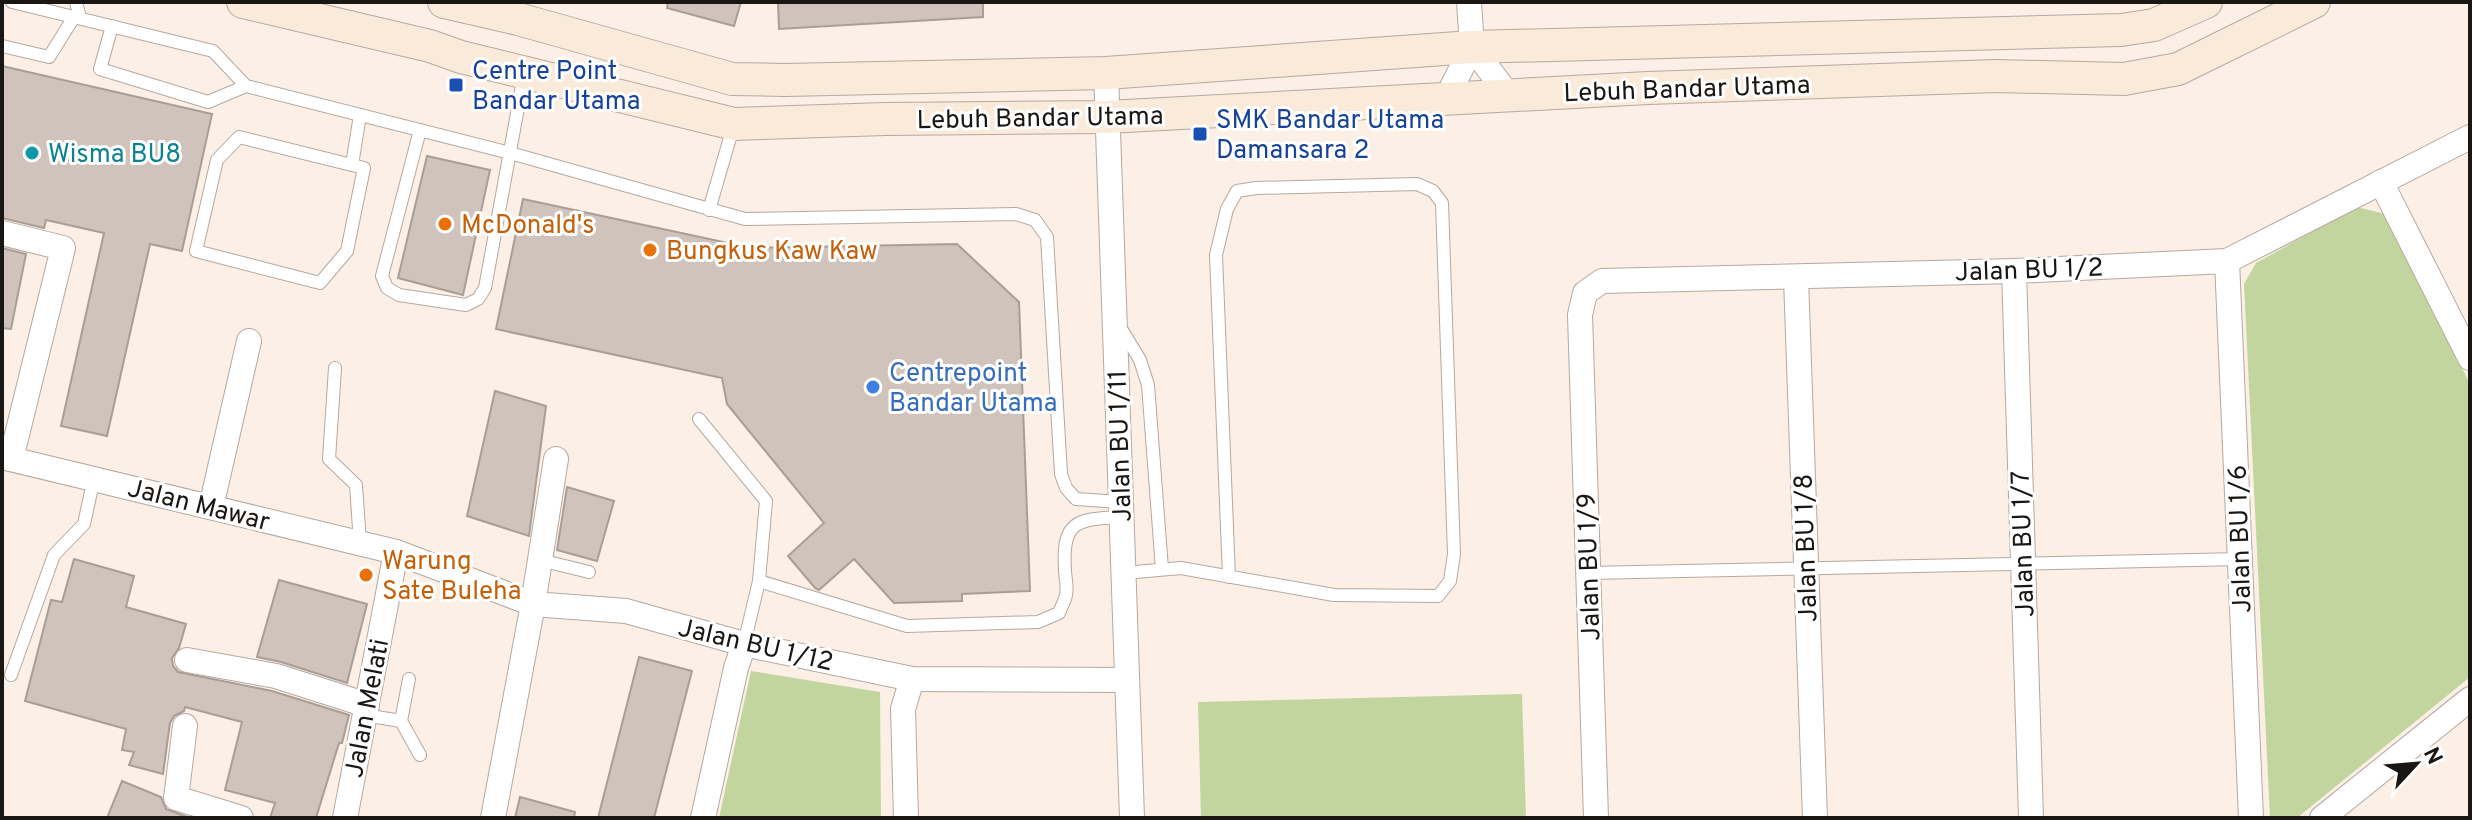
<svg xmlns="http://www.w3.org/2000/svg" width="2472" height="820" font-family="Overpass,sans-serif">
<rect width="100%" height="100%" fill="#fbefe6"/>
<!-- green -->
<g fill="#c2d59e">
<path d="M 2357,207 L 2385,214 L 2470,384 L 2470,677 L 2297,818 L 2270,818 L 2244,284 L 2256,263 Z"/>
<path d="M 751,671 L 880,692 L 881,818 L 719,818 Z"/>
<path d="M 1522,694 L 1526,818 L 1201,818 L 1198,702 Z"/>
</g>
<!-- building -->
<g fill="#cfc3bb" stroke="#a99e96" stroke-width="2">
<path d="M 668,2 L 741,2 L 734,26 L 667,8 Z"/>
<path d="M 778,2 L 983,2 L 983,17 L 779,29 Z"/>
<path d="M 2,66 L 212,114 L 182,251 L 150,244 L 107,436 L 61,426 L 104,233 L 46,220 L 44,228 L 2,218 Z"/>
<path d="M 427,156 L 490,170 L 463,295 L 398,278 Z"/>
<path d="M 523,199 L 751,248 L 957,244 L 1019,302 L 1030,591 L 962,594 L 962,601 L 894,603 L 854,559 L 819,590 L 815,588 L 788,556 L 824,523 L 727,404 L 722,378 L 496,329 Z"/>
<path d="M 2,248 L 26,254 L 11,329 L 2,328 Z"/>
<path d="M 495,391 L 546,406 L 529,536 L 467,516 Z"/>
<path d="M 567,487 L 614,501 L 597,561 L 557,550 Z"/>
<path d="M 74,559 L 134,576 L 126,607 L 186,624 L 179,648 L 172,658 L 173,666 L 178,672 L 272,691 L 349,715 L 342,743 L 339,743 L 316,818 L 270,818 L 275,803 L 225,790 L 242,722 L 185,707 L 184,711 L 174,716 L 170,723 L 163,774 L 129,765 L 134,752 L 122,750 L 126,729 L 25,701 L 51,600 L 62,602 Z"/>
<path d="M 279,580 L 367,604 L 347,683 L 281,662 L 257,657 Z"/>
<path d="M 639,657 L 692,671 L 654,818 L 598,818 Z"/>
<path d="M 122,781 L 161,797 L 166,809 L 190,818 L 107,818 Z"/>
<path d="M 520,797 L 575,812 L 574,818 L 515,818 Z"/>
</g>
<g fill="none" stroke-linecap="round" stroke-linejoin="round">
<!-- service casing -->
<g stroke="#b4a9a1" stroke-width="14">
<g id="service">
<path d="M 12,2 L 213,51 L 246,86 L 510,153 L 745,219 L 1016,214 L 1035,220 L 1047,237 L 1061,474 L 1066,488 L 1076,499 L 1120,502"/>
<path d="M 76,2 L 80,18"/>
<path d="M 112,26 L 100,69 L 208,102 L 246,86"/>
<path d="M 2,46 L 49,57 L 74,17"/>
<path d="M 420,130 L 382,276 L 387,288 L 399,295 L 466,305 L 478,299 L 485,288 L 524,75"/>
<path d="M 239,137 L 364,168 L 347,251 L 320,283 L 196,251 L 217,160 Z"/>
<path d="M 352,165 L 360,115"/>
<path d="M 709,210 L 734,124"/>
<path d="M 1120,327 L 1140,360 L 1148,385 L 1162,569"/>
<path d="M 335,368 L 329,459 L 356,485 L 360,543"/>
<path d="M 699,419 L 766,501 L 759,581"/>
<path d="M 540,560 L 589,572"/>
<path d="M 1124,573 L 1181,568 L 1334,595 L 1438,596 L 1450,581 L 1454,554 L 1442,203 L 1433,191 L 1417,184 L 1256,188 L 1237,191 L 1227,209 L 1216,255 L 1229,577"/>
<path d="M 1588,573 L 2240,559"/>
<path d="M 744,644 L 759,581 L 907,626 L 1038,622 L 1059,613 C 1061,607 1065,601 1066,595 C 1068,587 1065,577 1065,570 C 1062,521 1076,519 1121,517"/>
<path d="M 11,675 L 54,555 L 84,524 L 94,478"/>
<path d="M 409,679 L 401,721 L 420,755"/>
<path d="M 364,715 L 401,721"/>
</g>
</g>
<!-- minor casing -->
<g stroke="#b4a9a1" stroke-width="26">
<g id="minor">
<path d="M 1472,47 L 1509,96"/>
<path d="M 1106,73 L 1132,818"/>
<path d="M 1446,99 L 1472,47 L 1469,2"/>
<path d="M 2381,182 L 2470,358"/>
<path d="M 2,233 L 63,248 L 11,459"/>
<path d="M 2227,261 L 2251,818"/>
<path d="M 2014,271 L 2031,818"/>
<path d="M 1796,278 L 1815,818"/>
<path d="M 2,457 L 396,552 L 533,604 L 626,611 L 744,644 L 912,679 L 1127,680"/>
<path d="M 211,507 L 249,341"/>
<path d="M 187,660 L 276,676 L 367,705"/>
<path d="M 185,726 L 176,798 L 241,818"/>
<path d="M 345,818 L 396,552"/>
<path d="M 493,818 L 533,604 L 556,459"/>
<path d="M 703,818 L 736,668 L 744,644"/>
<path d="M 906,818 L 903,709 L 912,679"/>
<path d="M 1596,818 L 1580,315 L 1585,293 L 1602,281 L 2014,271 L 2227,261 L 2470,137"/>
<path d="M 2322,818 L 2470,699"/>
</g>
</g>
<!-- secondary casing -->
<g stroke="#b4a9a1" stroke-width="34">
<g id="secondary">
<path d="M 243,2 L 430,46 L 461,57 L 734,124 L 885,119 L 1107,117 L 1648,88 L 1996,76 L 2124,79 L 2178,69 L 2314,2"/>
<path d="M 444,2 L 518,19 L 732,79 L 785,80 L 1106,73 L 1472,47 L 2121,30 L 2154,25 L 2206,2"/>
</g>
</g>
<!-- service -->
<use href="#service" stroke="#fff" stroke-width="12"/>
<!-- minor -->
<use href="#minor" stroke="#fff" stroke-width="24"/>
<!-- secondary -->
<use href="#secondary" stroke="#faead9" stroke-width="32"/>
</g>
<!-- markers -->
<g fill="#1a4fb4" stroke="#fff" stroke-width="3">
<rect x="448" y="77" width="16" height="16" rx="4"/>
<rect x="1192" y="126" width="16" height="16" rx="4"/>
</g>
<circle fill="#0f9aa8" stroke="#fff" stroke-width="3" cx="32" cy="153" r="8"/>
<g fill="#e8710a" stroke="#fff" stroke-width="3">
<circle cx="445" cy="224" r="8"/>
<circle cx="650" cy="250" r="8"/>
<circle cx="366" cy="575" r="8"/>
</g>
<circle fill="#3f7fe0" stroke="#fff" stroke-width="3" cx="873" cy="387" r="8"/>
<g text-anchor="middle" stroke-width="6" stroke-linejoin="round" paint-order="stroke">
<!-- transit labels -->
<g font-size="26" fill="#164399" stroke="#fff" text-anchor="start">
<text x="472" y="79">Centre Point<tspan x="472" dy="30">Bandar Utama</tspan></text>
<text x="1216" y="128">SMK Bandar Utama<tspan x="1216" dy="30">Damansara 2</tspan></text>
</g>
<!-- street labels -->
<g font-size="26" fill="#1a1613" stroke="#fff">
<text transform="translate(1687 88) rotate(-2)" y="9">Lebuh Bandar Utama</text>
<text transform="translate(1040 117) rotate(-1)" y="9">Lebuh Bandar Utama</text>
<text transform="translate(2029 269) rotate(-2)" y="9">Jalan BU 1/2</text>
<text transform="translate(1119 446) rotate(-92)" y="9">Jalan BU 1/11</text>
<text transform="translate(199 504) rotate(14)" y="9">Jalan Mawar</text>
<text transform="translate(2239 539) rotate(-92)" y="9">Jalan BU 1/6</text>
<text transform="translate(2022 544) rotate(-92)" y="9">Jalan BU 1/7</text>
<text transform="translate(1805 548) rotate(-92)" y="9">Jalan BU 1/8</text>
<text transform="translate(1588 567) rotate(-92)" y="9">Jalan BU 1/9</text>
<text transform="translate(756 644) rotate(13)" y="9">Jalan BU 1/12</text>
<text transform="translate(366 708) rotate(-79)" y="9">Jalan Melati</text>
</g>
<!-- culture labels -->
<g font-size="26" fill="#0d838f" stroke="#fff" text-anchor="start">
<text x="48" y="162">Wisma BU8</text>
</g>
<!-- food labels -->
<g font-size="26" fill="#c56008" stroke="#fff" text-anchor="start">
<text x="461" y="233">McDonald's</text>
<text x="666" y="259">Bungkus Kaw Kaw</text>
<text x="382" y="569">Warung<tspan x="382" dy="30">Sate Buleha</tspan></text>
</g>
<!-- shop labels -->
<g font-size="26" fill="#366cbe" stroke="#fff" text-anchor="start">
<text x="889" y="381">Centrepoint<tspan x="889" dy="30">Bandar Utama</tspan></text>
</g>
</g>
<!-- border -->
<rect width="2472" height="820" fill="none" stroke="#1a1613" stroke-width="8"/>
<!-- north arrow -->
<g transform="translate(2416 764) rotate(64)" stroke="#ffffff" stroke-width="6" paint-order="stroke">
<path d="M0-6L14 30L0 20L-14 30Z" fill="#1a1613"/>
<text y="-12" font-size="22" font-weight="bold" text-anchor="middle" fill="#1a1613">N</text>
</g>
</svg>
